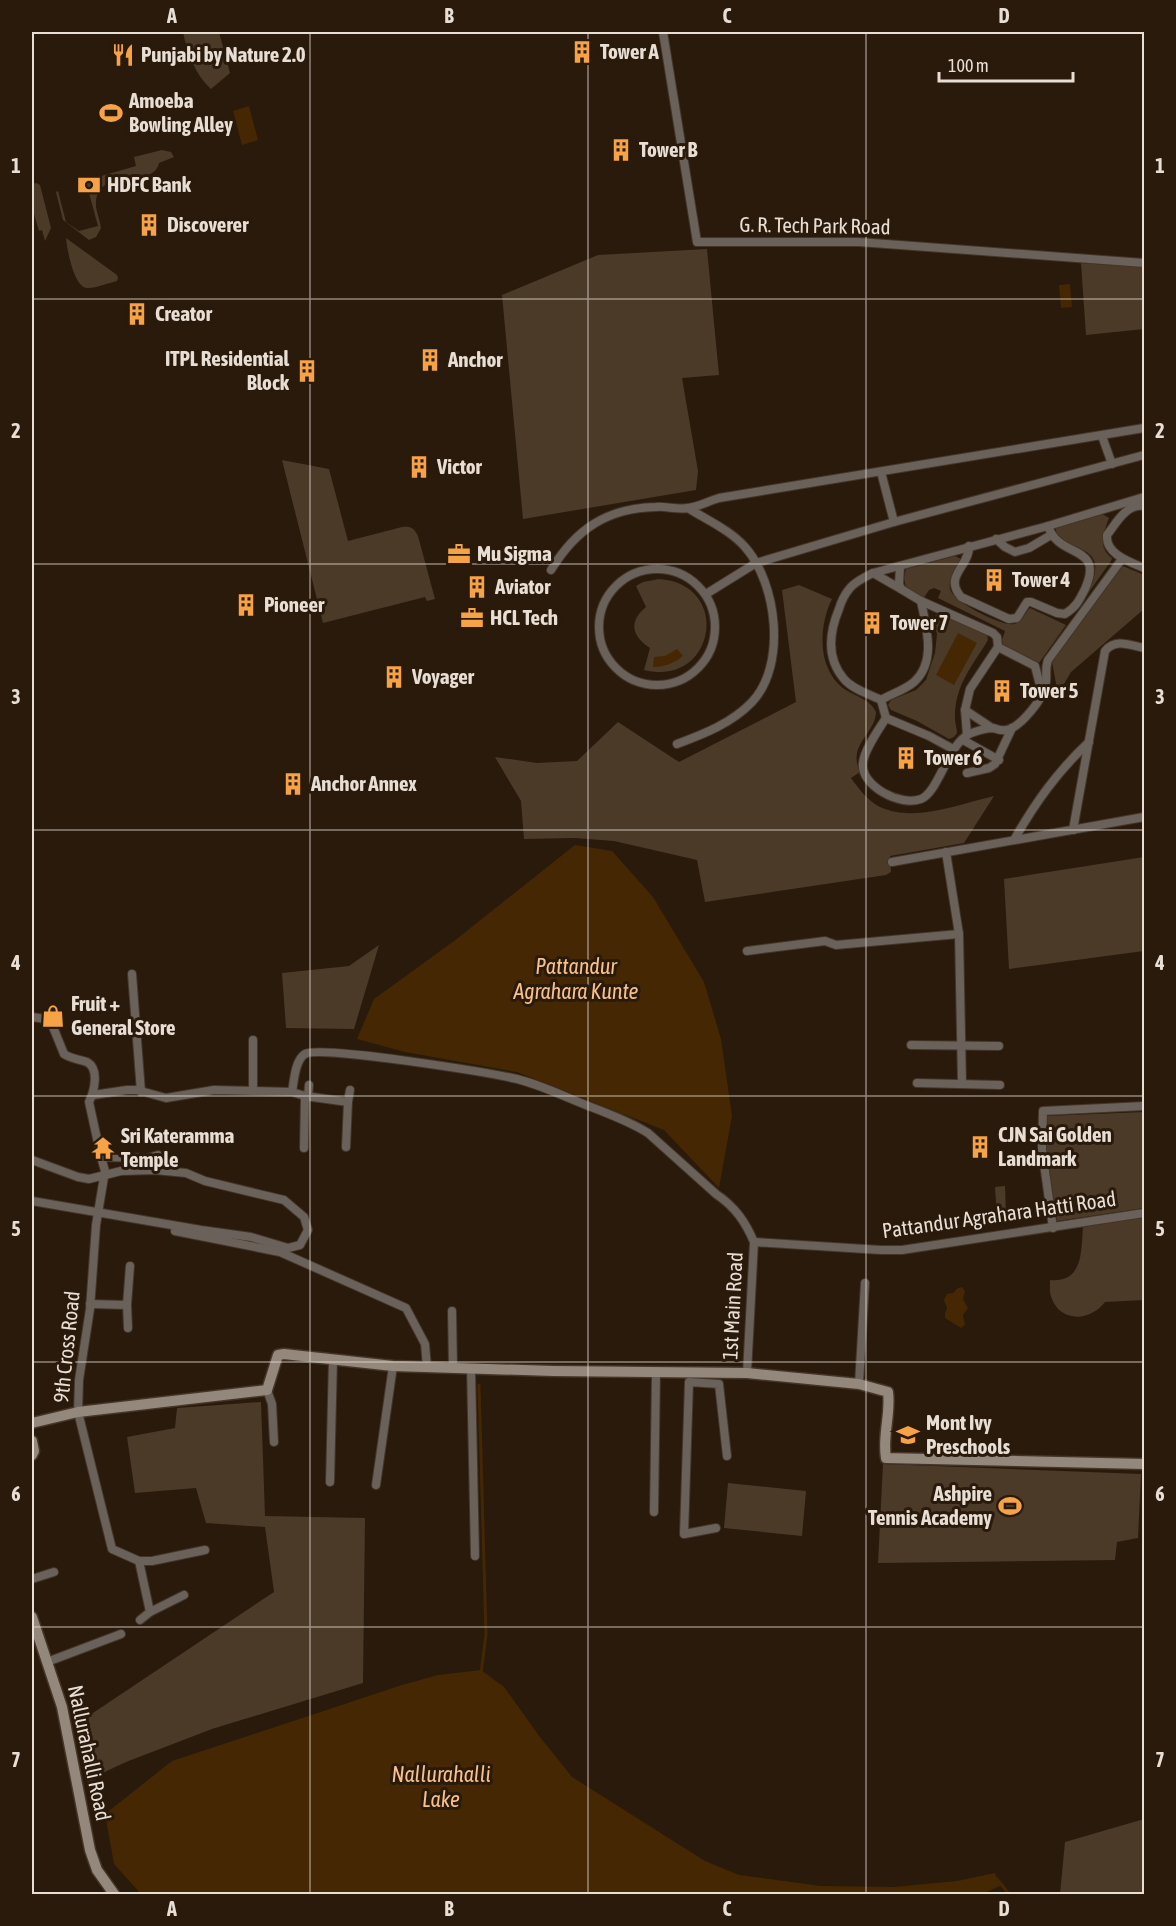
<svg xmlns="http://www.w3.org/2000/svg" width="1176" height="1926" font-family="'Asap Condensed',sans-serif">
<rect width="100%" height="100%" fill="#291a0c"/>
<!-- green -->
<g fill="#4c3a28">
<path d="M 183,32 L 219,32 L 230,73 L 211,89 C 195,75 187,52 183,32 Z"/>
<path d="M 162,150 L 171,152 L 174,157 L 159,163 C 153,190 101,165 96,201 C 95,210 100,219 101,228 L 96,237 L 89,240 L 63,220 L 56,192 L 58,191 L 66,222 L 79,231 L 98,226 L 86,182 L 87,180 L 136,166 L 134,157 Z"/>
<path d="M 36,183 L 40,185 L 51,228 L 45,241 L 42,230 L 39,231 L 34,214 L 32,213 L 32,184 Z"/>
<path d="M 66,238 L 117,275 L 118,278 L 117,281 C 108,283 97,288 88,288 C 74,289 67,249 66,238 Z"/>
<path d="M 707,249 L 719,375 L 682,378 L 698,471 L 696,490 L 523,519 L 502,295 L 598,255 Z"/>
<path d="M 1081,263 L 1144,267 L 1144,329 L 1086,335 Z"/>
<path d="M 282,460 L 329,469 L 348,541 L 402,527 C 411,526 414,528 418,536 L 435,599 L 427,601 L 425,597 L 323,623 Z"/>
<path d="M 1102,514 L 1109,518 C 1104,532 1097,547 1112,558 L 1111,561 L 1084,599 C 1088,590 1093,581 1095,572 C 1101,542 1052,550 1056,525 Z"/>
<path d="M 955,556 L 961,559 C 957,567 948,580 950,589 C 952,601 1002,627 1014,624 C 1022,622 1025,613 1030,608 L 1066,625 L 1039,663 L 1003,645 L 1002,640 L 1005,631 L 938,598 L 941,591 L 934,588 L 929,590 L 923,599 L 906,588 L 904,578 L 906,569 Z"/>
<path d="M 1123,566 L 1144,575 L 1144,609 L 1071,672 L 1058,694 L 1052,662 L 1117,571 Z"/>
<path d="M 659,579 C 733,584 715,688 644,670 L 650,648 C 632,636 628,622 646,607 L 636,586 L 643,582 Z"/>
<path d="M 799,585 L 832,599 C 818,627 817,671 846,690 C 857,697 871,700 876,712 C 875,735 847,744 860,772 L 851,778 C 859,789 868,801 880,807 C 915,823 959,804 994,796 L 964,843 L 890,856 L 891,872 L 886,875 L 705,902 L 697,860 L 614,841 L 575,838 L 524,839 L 521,801 L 495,757 L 537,763 L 577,761 L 618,722 L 679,762 L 796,702 L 782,590 Z"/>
<path d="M 940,613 L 987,635 L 988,640 C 973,665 954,686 955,719 C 955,723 957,728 957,733 L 954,737 L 949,739 L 917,721 L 891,710 L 888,705 L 891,700 L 916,690 L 926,680 L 935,653 L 937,634 L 933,620 L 936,615 Z"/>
<path d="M 1144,857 L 1144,951 L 1009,969 L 1004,879 Z"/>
<path d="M 379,945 L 354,1029 L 286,1028 L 282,973 L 349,966 Z"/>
<path d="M 1144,1112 L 1144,1208 L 1057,1221 L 1046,1151 L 1045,1116 Z"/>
<path d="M 1005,1186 L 1006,1217 L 997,1217 L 995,1187 Z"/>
<path d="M 1144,1217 L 1144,1300 L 1105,1302 C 1091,1321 1061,1323 1052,1299 C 1049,1293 1050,1286 1050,1280 C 1084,1283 1081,1250 1083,1227 Z"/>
<path d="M 261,1402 L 265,1516 L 365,1518 L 363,1683 L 212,1729 L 126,1762 L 96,1776 L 94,1811 L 75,1725 L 274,1592 L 265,1527 L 206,1523 L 196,1488 L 135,1493 L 127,1437 L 175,1428 L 177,1408 Z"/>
<path d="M 883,1464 L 1141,1474 L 1138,1538 L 1117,1542 L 1115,1560 L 878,1563 Z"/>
<path d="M 728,1483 L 806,1491 L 802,1536 L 724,1528 Z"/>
<path d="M 1144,1819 L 1144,1894 L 1060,1894 L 1065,1842 Z"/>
</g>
<!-- water -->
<g fill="#452703">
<path d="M 249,106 L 258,140 L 242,145 L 233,111 Z"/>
<path d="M 1070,284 L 1072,307 L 1061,308 L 1059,285 Z"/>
<path d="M 958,633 L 977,643 L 954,685 L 936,675 Z"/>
<path d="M 677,649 L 683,656 C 674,663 665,667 653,667 L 654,657 L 665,656 Z"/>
<path d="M 575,845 L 612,851 L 653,897 L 704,982 L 721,1039 L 732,1116 L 719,1188 L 664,1130 L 517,1072 L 405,1052 L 357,1039 L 374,999 L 454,941 Z"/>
<path d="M 962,1287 L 965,1291 L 963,1299 L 968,1308 L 963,1315 L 965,1325 L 961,1328 L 945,1318 L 945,1313 L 947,1308 L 944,1300 L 947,1294 L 953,1293 L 958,1288 Z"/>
<path d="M 481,1670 L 504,1687 L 540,1737 L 572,1777 L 705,1861 L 739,1875 L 821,1886 L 894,1887 L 957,1881 L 995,1873 L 1000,1886 L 982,1894 L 141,1894 L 114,1864 L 105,1814 L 172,1761 L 402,1685 L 438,1675 Z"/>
</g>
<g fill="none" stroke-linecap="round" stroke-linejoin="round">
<!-- stream -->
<g stroke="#452703" stroke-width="3">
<path d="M 479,1385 L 486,1635 L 481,1673"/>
<path d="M 997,1879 L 1009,1894"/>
</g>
<!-- street casing -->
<g stroke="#443528" stroke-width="10">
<g id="street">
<path d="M 663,32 L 697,242 L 859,242 L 1144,263"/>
<path d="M 1102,436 L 1112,464"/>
<path d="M 881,472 L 894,522 L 1144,455"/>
<path d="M 1144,506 C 1126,504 1117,522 1107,535 C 1105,554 1130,562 1144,568"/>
<path d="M 996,539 L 1005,547 L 1015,552 L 1029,548 L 1051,535"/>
<path d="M 969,546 C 970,566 943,576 961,597 L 1009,619 L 1017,618 L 1027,602 L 1031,602 L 1057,613 L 1065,614 C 1076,607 1079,601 1085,589 C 1105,543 1059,560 1048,526"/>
<path d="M 1122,559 L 1048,660 C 1045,668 1047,674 1046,682 C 1046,691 1037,704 1031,711 C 1026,717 1015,729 1006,730 C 1001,731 997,729 993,728 C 987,728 971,732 966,736 C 947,749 938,792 921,799 C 901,807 860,786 863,763 C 864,750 879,729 886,718 L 881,700 C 869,694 852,689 844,679 C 826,658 829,633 839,609 C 841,602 845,594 850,588 C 856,581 865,577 873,573 L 1048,526 L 1144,497"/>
<path d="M 900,566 L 899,584 L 901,589 L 921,601 L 993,633 L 997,637 L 998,647 L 970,689 L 965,710 L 967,735"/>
<circle cx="657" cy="627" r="58"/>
<path d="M 551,570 C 576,529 607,508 656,507 C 666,506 678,510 688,508 C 698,507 709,501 719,498 L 1144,428"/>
<path d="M 873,573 L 901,589"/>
<path d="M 706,594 L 756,563 L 894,522"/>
<path d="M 998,647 L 1035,666 L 1042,693"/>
<path d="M 881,700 C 891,694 905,690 914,682 C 937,661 926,627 921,601"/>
<path d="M 965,710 L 992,728"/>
<path d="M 886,718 L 929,736 L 953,749"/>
<path d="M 963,740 L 999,760"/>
<path d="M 677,744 C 704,734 732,723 752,702 C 787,665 777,583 745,547 C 730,530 707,520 688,508"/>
<path d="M 967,773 L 989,768 L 995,764 L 1012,728"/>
<path d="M 1073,830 L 1105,651 C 1115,638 1130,645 1144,648"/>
<path d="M 1014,840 C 1035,803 1057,772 1089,742"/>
<path d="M 892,862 L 1144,817"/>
<path d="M 959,934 L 962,1084"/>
<path d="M 747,951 L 825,941 L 836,945 L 959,934 L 946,852"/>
<path d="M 132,974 L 141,1092"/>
<path d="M 32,1017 L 46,1019 L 51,1022 L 64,1054 C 71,1059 79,1059 87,1062 C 100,1069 94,1092 89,1102 L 101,1157 L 148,1158 L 158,1155"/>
<path d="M 911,1045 L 999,1046"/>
<path d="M 917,1083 L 1000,1085"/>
<path d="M 253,1091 L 253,1040"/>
<path d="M 292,1092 L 305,1096 L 348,1102 L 346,1147"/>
<path d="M 93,1095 L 127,1090 L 137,1090 L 166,1098 L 214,1090 L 292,1092 C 294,1081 295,1060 305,1054 C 320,1045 491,1073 517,1079 C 541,1085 563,1096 586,1105 C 607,1113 629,1121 648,1133 L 716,1194 C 735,1207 745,1221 754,1242 L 747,1373"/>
<path d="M 308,1097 L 309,1085"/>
<path d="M 348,1102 L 350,1090"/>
<path d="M 304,1148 L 305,1096"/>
<path d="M 101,1157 L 105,1171 L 96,1225 L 90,1309 L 79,1380 L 78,1412 L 112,1549 L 139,1561 L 152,1561 L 205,1550"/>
<path d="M 32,1160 L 78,1177 L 89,1179 L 121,1171 L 155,1170 L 186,1173 L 205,1181 L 284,1200 L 304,1217 L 308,1230 L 300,1245 L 288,1248 L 251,1237 L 201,1230 L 32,1201"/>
<path d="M 1053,1228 L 1042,1150 L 1043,1111 L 1144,1106"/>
<path d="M 175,1231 L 280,1252 L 406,1308 L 425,1344 L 427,1367"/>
<path d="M 754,1242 L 881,1250 L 902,1250 L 1144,1213"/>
<path d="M 90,1304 L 127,1305 L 130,1266"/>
<path d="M 127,1305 L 128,1328"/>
<path d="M 452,1311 L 453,1368"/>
<path d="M 471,1369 L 475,1556"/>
<path d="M 859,1384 L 865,1283"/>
<path d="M 267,1390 L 272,1404 L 274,1442"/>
<path d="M 330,1482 L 333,1359"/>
<path d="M 376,1485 L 393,1366"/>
<path d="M 654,1512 L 656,1372"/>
<path d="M 716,1528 L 684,1534 L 689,1382 L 719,1384 L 727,1456"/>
<path d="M 139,1561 L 150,1612 L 140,1620"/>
<path d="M 32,1579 L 54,1572"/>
<path d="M 150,1612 L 184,1595"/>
<path d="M 47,1662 L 121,1634"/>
</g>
</g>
<!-- secondary casing -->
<g stroke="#443528" stroke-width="13">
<g id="secondary">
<path d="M 32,1423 L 78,1412 L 267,1390 L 278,1355 L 284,1354 L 393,1366 L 553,1371 L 747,1373 L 859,1384 L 888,1392 C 891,1414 882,1436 886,1458 L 1144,1464"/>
<path d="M 32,1441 L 34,1451 L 32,1455"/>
<path d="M 32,1617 L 62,1707 L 90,1850 L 97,1870 L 114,1894"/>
</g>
</g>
<!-- street -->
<use href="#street" stroke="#69615a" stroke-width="8"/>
<!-- secondary -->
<use href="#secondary" stroke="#94877b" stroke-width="10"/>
</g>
<!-- grid -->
<path fill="none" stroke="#e8ded4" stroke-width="1.5" stroke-opacity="0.55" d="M 310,32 L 310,1894M 588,32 L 588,1894M 866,32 L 866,1894M 32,299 L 1144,299M 32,564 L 1144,564M 32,830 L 1144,830M 32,1096 L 1144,1096M 32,1362 L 1144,1362M 32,1627 L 1144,1627"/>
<!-- icons -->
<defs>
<g id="building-bare" transform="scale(1.8)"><path d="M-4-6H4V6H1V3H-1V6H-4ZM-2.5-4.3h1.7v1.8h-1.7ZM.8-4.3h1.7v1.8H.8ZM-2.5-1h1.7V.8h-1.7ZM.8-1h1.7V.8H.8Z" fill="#f6a247" stroke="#291a0c" stroke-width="2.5" paint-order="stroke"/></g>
<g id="restaurant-bare" transform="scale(1.8)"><path d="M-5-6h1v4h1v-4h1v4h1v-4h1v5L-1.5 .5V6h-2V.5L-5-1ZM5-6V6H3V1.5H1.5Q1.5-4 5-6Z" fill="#f6a247" stroke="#291a0c" stroke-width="2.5" paint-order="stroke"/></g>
<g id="stadium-bare" transform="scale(1.8)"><path d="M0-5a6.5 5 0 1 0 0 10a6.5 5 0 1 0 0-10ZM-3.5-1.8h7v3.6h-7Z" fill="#f6a247" stroke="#291a0c" stroke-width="2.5" paint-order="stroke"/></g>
<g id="bank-bare" transform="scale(1.8)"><path d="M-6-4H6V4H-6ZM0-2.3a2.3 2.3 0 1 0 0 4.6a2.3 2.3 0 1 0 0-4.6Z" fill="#f6a247" stroke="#291a0c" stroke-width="2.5" paint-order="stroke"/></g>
<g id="office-bare" transform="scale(1.8)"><path d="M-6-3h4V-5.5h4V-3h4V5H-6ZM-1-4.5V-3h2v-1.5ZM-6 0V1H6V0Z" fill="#f6a247" stroke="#291a0c" stroke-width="2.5" paint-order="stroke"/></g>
<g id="shop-bare" transform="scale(1.8)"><path d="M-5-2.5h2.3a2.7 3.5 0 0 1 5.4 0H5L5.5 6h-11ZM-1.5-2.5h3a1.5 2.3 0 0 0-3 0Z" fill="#f6a247" stroke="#291a0c" stroke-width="2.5" paint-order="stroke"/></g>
<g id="temple-bare" transform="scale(1.8)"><path d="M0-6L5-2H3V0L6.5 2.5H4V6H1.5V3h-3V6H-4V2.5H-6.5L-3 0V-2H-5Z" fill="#f6a247" stroke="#291a0c" stroke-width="2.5" paint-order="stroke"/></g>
<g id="school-bare" transform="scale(1.8)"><path d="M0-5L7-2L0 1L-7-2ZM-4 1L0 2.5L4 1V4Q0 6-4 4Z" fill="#f6a247" stroke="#291a0c" stroke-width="2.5" paint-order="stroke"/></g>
</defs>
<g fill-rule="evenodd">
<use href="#building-bare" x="582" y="52"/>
<use href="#restaurant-bare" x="123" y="55"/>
<use href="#stadium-bare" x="111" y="113"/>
<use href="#building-bare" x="621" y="150"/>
<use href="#bank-bare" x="89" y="185"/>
<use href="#building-bare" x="149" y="225"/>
<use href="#building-bare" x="137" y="314"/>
<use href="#building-bare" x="430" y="360"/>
<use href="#building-bare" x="307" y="371"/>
<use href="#building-bare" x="419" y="467"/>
<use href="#office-bare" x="459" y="554"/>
<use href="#building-bare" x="994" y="580"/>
<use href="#building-bare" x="477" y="587"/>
<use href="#building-bare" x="246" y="605"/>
<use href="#office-bare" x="472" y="618"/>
<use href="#building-bare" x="872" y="623"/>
<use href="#building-bare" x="394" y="677"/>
<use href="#building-bare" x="1002" y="691"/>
<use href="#building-bare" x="906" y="758"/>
<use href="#building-bare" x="293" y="784"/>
<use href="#shop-bare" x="53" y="1016"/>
<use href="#building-bare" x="980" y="1147"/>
<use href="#temple-bare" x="103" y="1148"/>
<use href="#school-bare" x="908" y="1435"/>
<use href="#stadium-bare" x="1010" y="1506"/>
</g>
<g text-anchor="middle" stroke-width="6" stroke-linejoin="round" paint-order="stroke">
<!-- poi labels -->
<g font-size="21" font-weight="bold" fill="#e8ded4" stroke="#291a0c" text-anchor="start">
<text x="600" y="59">Tower A</text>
<text x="141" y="62">Punjabi by Nature 2.0</text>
<text x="129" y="108">Amoeba<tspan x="129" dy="24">Bowling Alley</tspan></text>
<text x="639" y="157">Tower B</text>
<text x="107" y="192">HDFC Bank</text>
<text x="167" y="232">Discoverer</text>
<text x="155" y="321">Creator</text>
<text x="289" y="366" text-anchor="end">ITPL Residential<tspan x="289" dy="24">Block</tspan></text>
<text x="448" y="367">Anchor</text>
<text x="437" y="474">Victor</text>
<text x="477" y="561">Mu Sigma</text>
<text x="1012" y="587">Tower 4</text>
<text x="495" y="594">Aviator</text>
<text x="264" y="612">Pioneer</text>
<text x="490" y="625">HCL Tech</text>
<text x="890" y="630">Tower 7</text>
<text x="412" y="684">Voyager</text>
<text x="1020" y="698">Tower 5</text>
<text x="924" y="765">Tower 6</text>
<text x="311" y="791">Anchor Annex</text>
<text x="71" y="1011">Fruit +<tspan x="71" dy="24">General Store</tspan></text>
<text x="998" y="1142">CJN Sai Golden<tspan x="998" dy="24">Landmark</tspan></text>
<text x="121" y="1143">Sri Kateramma<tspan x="121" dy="24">Temple</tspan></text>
<text x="926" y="1430">Mont Ivy<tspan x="926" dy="24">Preschools</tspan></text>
<text x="992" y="1501" text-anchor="end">Ashpire<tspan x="992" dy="24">Tennis Academy</tspan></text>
</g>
<!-- street labels -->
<g font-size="21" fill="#e8ded4" stroke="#291a0c">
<text transform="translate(815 226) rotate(1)" y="7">G. R. Tech Park Road</text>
<text transform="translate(999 1215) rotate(-8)" y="7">Pattandur Agrahara Hatti Road</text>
<text transform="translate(733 1306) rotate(-87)" y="7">1st Main Road</text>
<text transform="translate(67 1347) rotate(-84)" y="7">9th Cross Road</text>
<text transform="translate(89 1753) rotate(78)" y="7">Nallurahalli Road</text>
</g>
<!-- water labels -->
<g font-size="22" font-style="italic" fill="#f8c08a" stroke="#291a0c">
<text x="576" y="974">Pattandur<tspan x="576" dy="25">Agrahara Kunte</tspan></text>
<text x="441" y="1782">Nallurahalli<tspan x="441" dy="25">Lake</tspan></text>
</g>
</g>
<!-- border -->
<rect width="1176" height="1926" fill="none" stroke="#291a0c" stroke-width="66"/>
<!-- scale -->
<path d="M939 72v9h134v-9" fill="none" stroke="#e8ded4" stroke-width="3"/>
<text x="948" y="72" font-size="18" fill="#e8ded4" stroke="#291a0c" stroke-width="4.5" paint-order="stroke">100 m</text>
<rect x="33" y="33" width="1110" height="1860" fill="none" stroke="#e8ded4" stroke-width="2"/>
<g font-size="20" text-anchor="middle" font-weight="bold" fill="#e8ded4">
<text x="172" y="23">A</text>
<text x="449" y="23">B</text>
<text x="727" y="23">C</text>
<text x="1004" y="23">D</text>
<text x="16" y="173">1</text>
<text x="1160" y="173">1</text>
<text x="16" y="438">2</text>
<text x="1160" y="438">2</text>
<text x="16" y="704">3</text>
<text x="1160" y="704">3</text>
<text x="16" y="970">4</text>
<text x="1160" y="970">4</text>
<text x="16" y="1236">5</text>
<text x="1160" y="1236">5</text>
<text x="16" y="1501">6</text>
<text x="1160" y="1501">6</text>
<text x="16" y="1767">7</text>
<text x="1160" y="1767">7</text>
<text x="172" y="1916">A</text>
<text x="449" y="1916">B</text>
<text x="727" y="1916">C</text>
<text x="1004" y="1916">D</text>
</g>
</svg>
